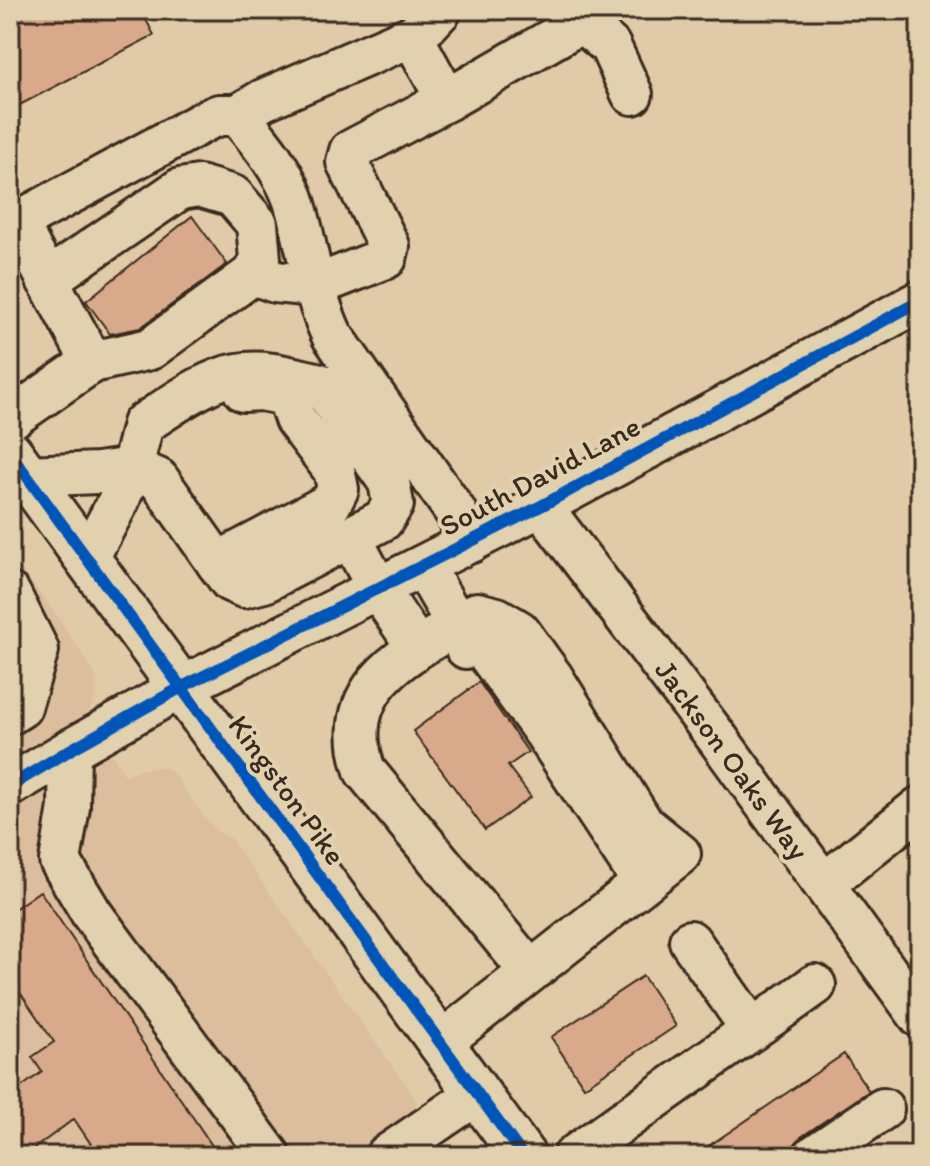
<svg xmlns="http://www.w3.org/2000/svg" width="930" height="1166" font-family="Itim,sans-serif">
<rect width="100%" height="100%" fill="#e1caa8"/>
<filter id="ink" filterUnits="userSpaceOnUse"><feTurbulence type="fractalNoise" baseFrequency=".0125" numOctaves="2"/><feDisplacementMap in="SourceGraphic" scale="16" xChannelSelector="R" yChannelSelector="G"/><feConvolveMatrix kernelMatrix="1 2 1 2 8 2 1 2 1" color-interpolation-filters="sRGB"/></filter>
<g filter="url(#ink)">
<!-- built -->
<path fill="#dcbd9d" d="M 10,553 L 59,619 L 95,674 L 97,694 L 86,716 L 125,775 L 139,770 L 152,768 L 161,767 L 171,771 L 199,810 L 218,832 L 231,839 L 413,1095 L 418,1112 L 406,1128 L 363,1156 L 10,1156 Z"/>
<!-- building -->
<g fill="#d9a98c" stroke="#3b2a1e" stroke-width="2">
<path d="M 34,10 L 141,10 L 154,35 L 10,110 L 10,22 Z"/>
<path d="M 192,216 L 227,264 L 140,328 L 110,334 L 86,301 Z"/>
<path d="M 479,682 L 528,752 L 508,766 L 531,797 L 485,830 L 413,731 Z"/>
<path d="M 40,891 L 219,1156 L 99,1156 L 74,1119 L 24,1156 L 10,1156 L 10,1095 L 42,1072 L 32,1057 L 54,1042 L 10,978 L 10,912 Z"/>
<path d="M 643,976 L 676,1026 L 584,1087 L 551,1037 Z"/>
<path d="M 844,1054 L 869,1091 L 801,1137 L 794,1145 L 792,1154 L 788,1156 L 694,1156 Z"/>
</g>
<g fill="none" stroke-linecap="round" stroke-linejoin="round">
<!-- minor casing -->
<g stroke="#3b2a1e" stroke-width="46">
<g id="minor">
<path d="M 447,100 L 582,22 L 610,46 L 632,94"/>
<path d="M 238,115 L 263,100 L 412,36 L 427,25 L 441,10"/>
<path d="M 17,223 L 92,362"/>
<path d="M 10,226 L 207,120 L 219,115 L 238,115 C 259,141 281,166 293,198 C 308,243 311,291 332,335 L 455,511 L 471,542"/>
<path d="M 253,274 L 275,282 L 315,286 L 386,258 L 389,246 L 347,162 L 350,151 L 447,100 L 412,36"/>
<path d="M 10,419 L 92,362 L 150,349 L 253,274 L 260,259 L 257,224 L 233,196 L 199,186 L 180,189 L 47,280"/>
<path d="M 26,476 L 98,473 L 132,468 L 158,479 L 230,581 L 244,587 L 264,582 L 383,520 L 393,504 L 389,482 L 320,384 C 293,378 265,369 238,374 C 206,379 170,407 143,424 L 132,468 L 118,502 L 87,560"/>
<path d="M 541,506 L 718,739 L 920,1017"/>
<path d="M 351,538 L 378,589 L 417,647"/>
<path d="M 217,563 L 331,503 L 338,489 L 334,470 L 295,419 L 287,395 L 261,390 L 244,391"/>
<path d="M 423,566 L 457,625 L 466,648"/>
<path d="M 10,594 L 38,650 L 21,707 L 10,714"/>
<path d="M 457,625 L 481,645 L 545,733 L 643,882"/>
<path d="M 70,750 L 69,807 L 60,861 L 92,914 L 270,1156"/>
<path d="M 10,786 L 70,750 L 180,688 L 541,506 L 920,301"/>
<path d="M 824,884 L 920,807"/>
<path d="M 690,941 L 752,1030"/>
<path d="M 440,1043 L 680,854 L 643,824 L 553,678 L 519,631 L 497,618 L 477,613 C 414,651 335,681 365,771 L 530,971"/>
<path d="M 386,1156 L 477,1094"/>
<path d="M 574,1156 L 815,985"/>
<path d="M 814,1156 L 883,1109"/>
</g>
</g>
<!-- major casing -->
<g stroke="#3b2a1e" stroke-width="50">
<path id="major" d="M 10,453 L 523,1156"/>
</g>
<!-- minor -->
<use href="#minor" stroke="#e2d1ae" stroke-width="40"/>
<!-- major -->
<use href="#major" stroke="#e2d1ae" stroke-width="44"/>
<!-- cycleway casing -->
<g stroke="#e2d1ae" stroke-width="17">
<g id="cycleway">
<path d="M 10,453 L 523,1156"/>
<path d="M 10,786 L 70,750 L 180,688 L 541,506 L 920,301"/>
</g>
</g>
<!-- cycleway -->
<use href="#cycleway" stroke="#0057b8" stroke-width="12"/>
</g>
</g>
<g text-anchor="middle" stroke-width="8" stroke-linejoin="round" paint-order="stroke">
<!-- street labels -->
<g font-size="30" fill="#3b2a1e" stroke="#e2d1ae">
<text transform="translate(540 476) rotate(-28)" y="10">South David Lane</text>
<text transform="translate(732 760) rotate(54)" y="10">Jackson Oaks Way</text>
<text transform="translate(287 790) rotate(54)" y="10">Kingston Pike</text>
</g>
</g>
<!-- margin -->
<rect width="930" height="1166" fill="none" stroke="#e2d1ae" stroke-width="40"/>
<rect x="20" y="20" width="890" height="1126" fill="none" stroke="#3b2a1e" stroke-width="3" filter="url(#ink)"/>
</svg>
